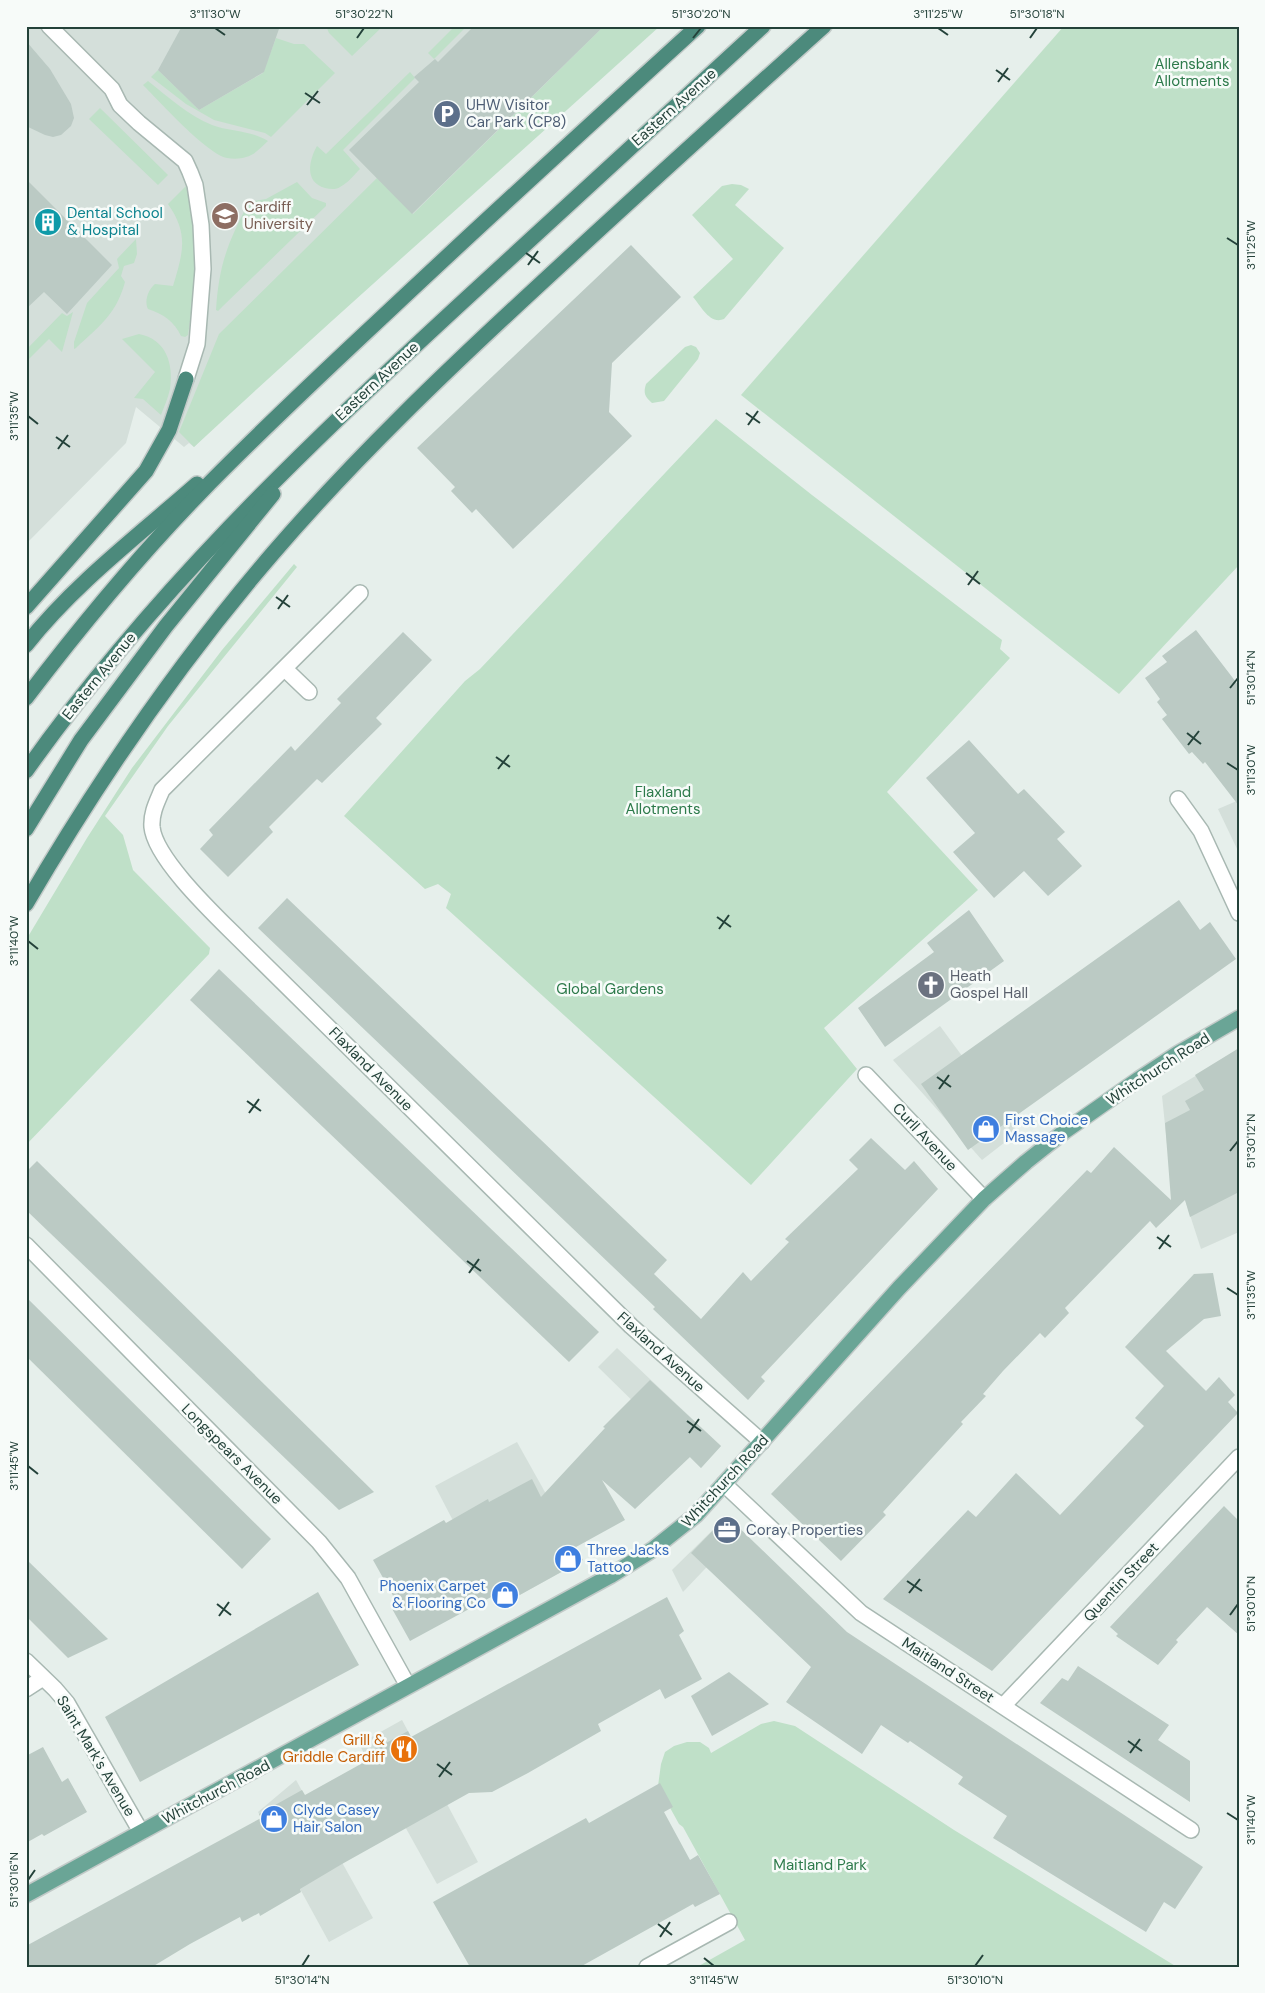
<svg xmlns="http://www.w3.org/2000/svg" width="1265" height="1993" font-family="'DM Sans',sans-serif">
<rect width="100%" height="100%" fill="#e6efeb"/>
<!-- built -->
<g fill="#d4dfda">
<path d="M 26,26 L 627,26 L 194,447 L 189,443 L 184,447 L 136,407 L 126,443 L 26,544 Z"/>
<path d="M 1239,800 L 1239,853 L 1218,809 Z"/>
<path d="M 940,1026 L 1018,1132 L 982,1160 L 893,1060 Z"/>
<path d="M 1239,1050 L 1239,1232 L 1201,1249 L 1167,1144 L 1162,1096 Z"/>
<path d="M 617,1348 L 721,1446 L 701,1468 L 598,1367 Z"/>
<path d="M 517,1442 L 583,1560 L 498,1607 L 435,1486 Z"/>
<path d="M 727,1516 L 742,1530 L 683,1592 L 672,1570 Z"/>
<path d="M 402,1720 L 478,1862 L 437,1884 L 359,1744 Z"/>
<path d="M 296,1780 L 373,1918 L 329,1942 L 258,1812 Z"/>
</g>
<!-- green -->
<g fill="#bfe0c8">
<path d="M 326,26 L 383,26 L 352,56 L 329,33 Z"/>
<path d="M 455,26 L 467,26 L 434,59 L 428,53 Z"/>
<path d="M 604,26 L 660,26 C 505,167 347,305 194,447 L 179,432 L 219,334 L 377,178 L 413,214 Z"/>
<path d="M 1064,26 L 1239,26 L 1239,565 L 1119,694 L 741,395 Z"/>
<path d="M 276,38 L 294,44 L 304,44 L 335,73 L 271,137 L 265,133 L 214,120 L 186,104 L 151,77 L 158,70 L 199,110 L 263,73 Z"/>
<path d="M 410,72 L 415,78 L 343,150 L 360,169 C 354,175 348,183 340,187 C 336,190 330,189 325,188 C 304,182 309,160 317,146 L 326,154 Z"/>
<path d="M 148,81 C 168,97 188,115 212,125 C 230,132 251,130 268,141 C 261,147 255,155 246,157 C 241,159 233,159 227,158 C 207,154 160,102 143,85 Z"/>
<path d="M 100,108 L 168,175 L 158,185 L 89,119 Z"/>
<path d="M 297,182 L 312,198 L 326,203 L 326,206 L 223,306 L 218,311 L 216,310 C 219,264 228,242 249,202 L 266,199 Z"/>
<path d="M 732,184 L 741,185 L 749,189 L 735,205 L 784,248 L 724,319 C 710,325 701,306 693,297 L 733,259 L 692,215 L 722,186 Z"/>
<path d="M 186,186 C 198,236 196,284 188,335 L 185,337 L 181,336 C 174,321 163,314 148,309 C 144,301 148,290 155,284 L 173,286 C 183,253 189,234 168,204 Z"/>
<path d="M 136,239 L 137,254 L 134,263 L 124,266 L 121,276 L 125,282 C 116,315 100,325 76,348 L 74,349 L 74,342 L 87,303 L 119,268 L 117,259 Z"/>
<path d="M 73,312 L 62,352 L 49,339 L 26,362 L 26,350 L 62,313 L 67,316 Z"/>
<path d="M 139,334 C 166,339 174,364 170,389 C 168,398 164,407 161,415 L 143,399 L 134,398 L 155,372 L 122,339 Z"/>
<path d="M 691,345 L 696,347 L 700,353 L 698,359 L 664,401 L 652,403 C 645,397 643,393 646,384 L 685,347 Z"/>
<path d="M 716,419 L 812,495 L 1002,640 L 1000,649 L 1010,658 L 887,792 L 978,890 L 824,1028 L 857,1069 L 751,1185 L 446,908 L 451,894 L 438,884 L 425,889 L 344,816 L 465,681 L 480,669 Z"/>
<path d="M 294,564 L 297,567 L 168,726 L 105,816 L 123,835 L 133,870 L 210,948 L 209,954 L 26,1145 L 26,940 L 87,838 L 132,768 L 222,650 Z"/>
<path d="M 774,1721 L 795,1726 L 954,1830 L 1177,1967 L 697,1967 L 745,1940 L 683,1827 L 679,1824 L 658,1786 L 661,1764 L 665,1752 L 674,1746 L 687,1742 L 700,1742 L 709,1748 L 711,1753 L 761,1724 Z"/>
</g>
<!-- building -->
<g fill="#bbcac4">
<path d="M 182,26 L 280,26 L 264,72 L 199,110 L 158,70 Z"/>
<path d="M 474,26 L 604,26 L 412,214 L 349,150 L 419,82 L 414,77 L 435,59 L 438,62 Z"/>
<path d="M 26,41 L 50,69 L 71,104 L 74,118 L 71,126 L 61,135 L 53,137 L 45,135 L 26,126 Z"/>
<path d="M 26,179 L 112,265 L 67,314 L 44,292 L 26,309 Z"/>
<path d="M 631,245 L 681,297 L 612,363 L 609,412 L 632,436 L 513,549 L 476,509 L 472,513 L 451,491 L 455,487 L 417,448 Z"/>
<path d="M 1196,630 L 1239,686 L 1239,806 L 1205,762 L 1203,764 L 1192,752 L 1189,754 L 1162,719 L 1167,715 L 1157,702 L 1160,699 L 1145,678 L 1167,662 L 1162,656 Z"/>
<path d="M 403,632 L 432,660 L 376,718 L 382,724 L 322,783 L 317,779 L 269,827 L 273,832 L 228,877 L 200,849 L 213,835 L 209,830 L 291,746 L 295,751 L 341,703 L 337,699 Z"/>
<path d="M 969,740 L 1018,794 L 1024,789 L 1065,832 L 1057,839 L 1082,866 L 1048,896 L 1024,871 L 994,898 L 953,852 L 975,833 L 926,778 Z"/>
<path d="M 287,898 L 667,1260 L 654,1274 L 701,1319 L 743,1272 L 751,1281 L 789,1242 L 785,1239 L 858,1169 L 849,1160 L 871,1138 L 905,1170 L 914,1161 L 938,1189 L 761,1377 L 765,1381 L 748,1400 L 653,1309 L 655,1307 L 258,928 Z"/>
<path d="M 1179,900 L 1200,930 L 1210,922 L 1236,959 L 968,1150 L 921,1084 Z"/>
<path d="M 969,910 L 1004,961 L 885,1047 L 858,1008 L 934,952 L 927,943 Z"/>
<path d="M 219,969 L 599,1332 L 569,1362 L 190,1000 Z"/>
<path d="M 1239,1048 L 1239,1192 L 1190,1217 L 1185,1200 L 1156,1228 L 1150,1221 L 1065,1308 L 1069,1313 L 1045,1338 L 1040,1333 L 1003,1371 L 983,1394 L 986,1396 L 961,1422 L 963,1424 L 883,1512 L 886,1515 L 841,1561 L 771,1494 L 1049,1209 L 1087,1170 L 1091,1173 L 1114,1147 L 1171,1200 L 1165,1123 L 1190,1110 L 1185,1101 L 1204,1090 L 1195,1075 Z"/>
<path d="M 37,1161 L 374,1492 L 339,1510 L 26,1210 L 26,1172 Z"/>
<path d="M 1213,1273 L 1221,1316 L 1204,1319 L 1166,1351 L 1206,1391 L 1219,1377 L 1235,1395 L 1228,1402 L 1238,1413 L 992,1671 L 883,1599 L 968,1510 L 976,1517 L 1016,1473 L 1060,1515 L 1144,1426 L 1135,1418 L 1164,1386 L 1125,1347 L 1194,1274 Z"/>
<path d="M 26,1297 L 271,1539 L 242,1569 L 26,1356 Z"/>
<path d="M 650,1380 L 721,1446 L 701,1468 L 690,1457 L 635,1509 L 602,1480 L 625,1520 L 576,1547 L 583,1560 L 498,1607 L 493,1596 L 410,1641 L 390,1605 L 396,1601 L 373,1560 L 444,1520 L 446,1523 L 488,1499 L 489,1502 L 532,1479 L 541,1497 L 605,1428 L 603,1427 Z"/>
<path d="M 1224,1506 L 1239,1521 L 1239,1635 L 1207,1607 L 1176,1640 L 1178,1642 L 1158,1665 L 1116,1636 L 1118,1634 L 1110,1627 Z"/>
<path d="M 727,1516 L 847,1632 L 1203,1867 L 1175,1909 L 1164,1902 L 1146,1932 L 993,1838 L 1007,1816 L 958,1784 L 963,1777 L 910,1741 L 908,1743 L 881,1725 L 862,1754 L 786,1702 L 811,1667 L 691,1553 Z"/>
<path d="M 26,1559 L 108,1639 L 68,1658 L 26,1616 Z"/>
<path d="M 318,1592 L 359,1665 L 140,1782 L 105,1717 Z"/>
<path d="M 667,1597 L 684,1631 L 679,1635 L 702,1679 L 665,1699 L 660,1689 L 598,1724 L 601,1731 L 528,1773 L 492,1792 L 469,1793 L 342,1864 L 300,1889 L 301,1892 L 260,1916 L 259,1913 L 242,1922 L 240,1917 L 190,1944 L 152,1967 L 26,1967 L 26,1946 L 250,1824 L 261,1818 L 259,1814 L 302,1790 L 305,1795 L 368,1760 L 364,1755 L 408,1731 L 411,1737 Z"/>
<path d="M 1078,1666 L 1169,1725 L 1158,1740 L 1190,1761 L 1190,1802 L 1040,1703 L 1062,1678 L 1068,1681 Z"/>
<path d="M 729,1672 L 769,1704 L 712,1736 L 691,1696 Z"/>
<path d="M 43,1747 L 62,1782 L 68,1778 L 87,1812 L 44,1836 L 42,1834 L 26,1843 L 26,1756 Z"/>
<path d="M 660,1783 L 673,1807 L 664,1812 L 690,1860 L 698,1855 L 720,1894 L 695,1907 L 693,1904 L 580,1967 L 470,1967 L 433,1902 L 586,1818 L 589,1823 Z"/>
</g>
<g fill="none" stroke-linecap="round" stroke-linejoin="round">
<!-- minor casing -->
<g stroke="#a8b8b2" stroke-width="18">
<g id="minor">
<path d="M 49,26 L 112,89 L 120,105 L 139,123 L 185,161 L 190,172 L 195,185 L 201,225 L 203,269 L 197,344 L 186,379"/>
<path d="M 360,593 L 162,790 C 157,802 151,813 152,827 C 155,859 216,916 239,939 L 631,1326 L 762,1442"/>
<path d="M 285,669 L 309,692"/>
<path d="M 1178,799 L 1201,831 L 1239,913"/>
<path d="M 866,1075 L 984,1199"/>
<path d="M 26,1245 L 319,1542 L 348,1578 L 408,1686"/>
<path d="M 724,1484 L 861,1613 L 1191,1830"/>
<path d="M 26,1661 L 55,1689 L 67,1703 L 141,1832"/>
<path d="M 26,1689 L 43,1678"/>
<path d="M 1003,1706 L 1239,1457"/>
<path d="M 647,1967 L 729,1922"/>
</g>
</g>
<!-- primary casing -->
<g stroke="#c2cac8" stroke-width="18">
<path id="primary" d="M 26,1895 L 610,1576 L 652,1550 L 696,1515 L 899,1288 L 984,1199 L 1026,1162 L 1065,1131 L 1139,1079 L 1177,1054 L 1239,1018"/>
</g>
<!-- trunk casing -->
<g stroke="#c2cac8" stroke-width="18">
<g id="trunk">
<path d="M 26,607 L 146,471 L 169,430 L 186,379"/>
<path d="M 26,645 C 74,584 139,535 197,484"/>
<path d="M 26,698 C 80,627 137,558 199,494 C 261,430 327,369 392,308 C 493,213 595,120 698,26"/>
<path d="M 26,771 C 148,598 301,451 456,308 C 558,214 660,120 763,26"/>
<path d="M 26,829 L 81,740 L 166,626 L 273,494"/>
<path d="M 26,904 C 99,779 180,661 274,552 C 355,458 445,372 536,288 C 631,200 727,113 824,26"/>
</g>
</g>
<!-- minor -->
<use href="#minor" stroke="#fff" stroke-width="15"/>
<!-- primary -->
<use href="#primary" stroke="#6aa596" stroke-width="15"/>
<!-- trunk -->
<use href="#trunk" stroke="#4c8a7c" stroke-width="15"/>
</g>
<!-- ticks -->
<path fill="none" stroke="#24423a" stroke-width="2" d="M 215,28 L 225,35M 938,28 L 948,35M 357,38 L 364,28M 693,38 L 701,28M 1030,38 L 1037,28M 996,70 L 1010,80M 998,82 L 1008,68M 305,93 L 320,103M 307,105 L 318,91M 1227,238 L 1238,245M 526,253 L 540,263M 528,265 L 538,251M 746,413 L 760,423M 28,416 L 38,424M 748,425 L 758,411M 56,437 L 70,447M 58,449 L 68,435M 966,573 L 980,584M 968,585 L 978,571M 276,597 L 290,607M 278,609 L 288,595M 1230,688 L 1238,678M 1187,733 L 1201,744M 1188,745 L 1199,731M 496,757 L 510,767M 1227,763 L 1238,770M 498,769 L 509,755M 717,917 L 731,927M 719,929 L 729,915M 28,941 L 38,949M 937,1077 L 951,1087M 939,1089 L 949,1075M 247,1101 L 261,1111M 249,1113 L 259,1099M 1230,1151 L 1238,1141M 1157,1237 L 1171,1247M 1159,1249 L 1169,1235M 467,1261 L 481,1271M 469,1273 L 479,1259M 1227,1288 L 1238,1295M 687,1421 L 701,1431M 689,1433 L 699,1419M 28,1466 L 38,1474M 907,1581 L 922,1591M 909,1593 L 920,1579M 217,1604 L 231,1615M 1230,1615 L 1238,1604M 219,1616 L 229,1602M 1128,1741 L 1142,1751M 1130,1753 L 1140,1739M 437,1764 L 452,1775M 439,1777 L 450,1762M 1227,1813 L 1238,1820M 28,1880 L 35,1870M 658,1924 L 672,1935M 660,1937 L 670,1922M 704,1958 L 714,1966M 302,1966 L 309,1955M 975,1966 L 983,1955"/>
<!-- icons -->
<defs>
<g id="parking-disc" transform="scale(1.4375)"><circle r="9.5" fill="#5c6f8a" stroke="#f7fbf9"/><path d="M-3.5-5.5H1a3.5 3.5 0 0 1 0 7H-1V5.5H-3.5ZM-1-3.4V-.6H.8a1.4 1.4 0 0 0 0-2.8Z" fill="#fff"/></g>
<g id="university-disc" transform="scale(1.4375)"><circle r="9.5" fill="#8d6e63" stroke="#f7fbf9"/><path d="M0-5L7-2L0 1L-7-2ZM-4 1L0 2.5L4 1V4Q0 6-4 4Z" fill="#fff"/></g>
<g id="building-disc" transform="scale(1.4375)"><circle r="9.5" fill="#0f9aa8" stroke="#f7fbf9"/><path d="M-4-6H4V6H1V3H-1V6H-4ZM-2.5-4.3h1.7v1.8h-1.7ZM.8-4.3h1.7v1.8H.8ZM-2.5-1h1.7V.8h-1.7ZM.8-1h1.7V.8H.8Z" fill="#fff"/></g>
<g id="church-disc" transform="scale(1.4375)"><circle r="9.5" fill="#6b7280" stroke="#f7fbf9"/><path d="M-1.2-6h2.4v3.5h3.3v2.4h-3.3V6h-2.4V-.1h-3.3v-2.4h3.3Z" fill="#fff"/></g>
<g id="shop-disc" transform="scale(1.4375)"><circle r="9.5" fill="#3f7fe0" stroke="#f7fbf9"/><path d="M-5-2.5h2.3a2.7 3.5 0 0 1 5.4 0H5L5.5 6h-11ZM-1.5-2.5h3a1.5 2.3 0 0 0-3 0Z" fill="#fff"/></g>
<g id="office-disc" transform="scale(1.4375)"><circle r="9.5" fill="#5c6f8a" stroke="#f7fbf9"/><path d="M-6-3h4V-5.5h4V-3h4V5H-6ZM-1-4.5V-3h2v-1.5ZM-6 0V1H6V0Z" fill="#fff"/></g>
<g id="restaurant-disc" transform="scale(1.4375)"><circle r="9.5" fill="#e8710a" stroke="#f7fbf9"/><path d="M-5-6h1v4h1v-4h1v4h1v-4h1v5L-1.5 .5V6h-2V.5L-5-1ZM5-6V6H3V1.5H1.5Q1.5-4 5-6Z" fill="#fff"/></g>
</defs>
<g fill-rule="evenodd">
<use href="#parking-disc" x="447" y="114"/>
<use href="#university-disc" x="225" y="216"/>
<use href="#building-disc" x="48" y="222"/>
<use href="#church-disc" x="931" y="985"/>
<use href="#shop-disc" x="986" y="1129"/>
<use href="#office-disc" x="727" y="1530"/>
<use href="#shop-disc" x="568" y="1559"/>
<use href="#shop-disc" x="505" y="1595"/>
<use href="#restaurant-disc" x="404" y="1749"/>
<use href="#shop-disc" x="274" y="1819"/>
</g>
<g text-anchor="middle" stroke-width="5" stroke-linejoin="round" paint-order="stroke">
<!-- park labels -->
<g font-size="15" fill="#2d7a4b" stroke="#f7fbf9">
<text x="1192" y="69">Allensbank<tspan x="1192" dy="17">Allotments</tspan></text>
<text x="663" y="797">Flaxland<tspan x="663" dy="17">Allotments</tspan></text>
<text x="610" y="994">Global Gardens</text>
<text x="820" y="1870">Maitland Park</text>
</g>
<!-- service labels -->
<g font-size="15" fill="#4e5e75" stroke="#f7fbf9" text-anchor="start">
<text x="466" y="110">UHW Visitor<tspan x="466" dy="17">Car Park (CP8)</tspan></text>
<text x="746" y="1535">Coray Properties</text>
</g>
<!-- street labels -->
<g font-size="15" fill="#24423a" stroke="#f7fbf9">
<text transform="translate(674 107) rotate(-42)" y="5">Eastern Avenue</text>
<text transform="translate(377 381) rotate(-43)" y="5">Eastern Avenue</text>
<text transform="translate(99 676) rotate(-51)" y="5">Eastern Avenue</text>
<text transform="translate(371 1069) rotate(45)" y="5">Flaxland Avenue</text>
<text transform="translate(1158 1069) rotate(-33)" y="5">Whitchurch Road</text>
<text transform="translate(925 1137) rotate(47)" y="5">Curll Avenue</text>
<text transform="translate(661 1352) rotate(42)" y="5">Flaxland Avenue</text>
<text transform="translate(232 1454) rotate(45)" y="5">Longspears Avenue</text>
<text transform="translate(725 1481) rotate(-47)" y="5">Whitchurch Road</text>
<text transform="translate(1121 1582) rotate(-47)" y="5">Quentin Street</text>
<text transform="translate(948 1670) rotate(33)" y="5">Maitland Street</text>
<text transform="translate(96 1756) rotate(59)" y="5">Saint Mark's Avenue</text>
<text transform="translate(216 1792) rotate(-28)" y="5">Whitchurch Road</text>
</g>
<!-- education labels -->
<g font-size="15" fill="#785e54" stroke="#f7fbf9" text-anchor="start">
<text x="244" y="212">Cardiff<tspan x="244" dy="17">University</tspan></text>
</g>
<!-- culture labels -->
<g font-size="15" fill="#0d838f" stroke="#f7fbf9" text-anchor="start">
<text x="67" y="218">Dental School<tspan x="67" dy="17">&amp; Hospital</tspan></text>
</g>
<!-- worship labels -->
<g font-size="15" fill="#5b616d" stroke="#f7fbf9" text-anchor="start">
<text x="950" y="981">Heath<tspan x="950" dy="17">Gospel Hall</tspan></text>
</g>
<!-- shop labels -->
<g font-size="15" fill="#366cbe" stroke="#f7fbf9" text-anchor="start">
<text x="1005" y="1125">First Choice<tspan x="1005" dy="17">Massage</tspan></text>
<text x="587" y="1555">Three Jacks<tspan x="587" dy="17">Tattoo</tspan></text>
<text x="486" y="1591" text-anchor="end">Phoenix Carpet<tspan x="486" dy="17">&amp; Flooring Co</tspan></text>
<text x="293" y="1815">Clyde Casey<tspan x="293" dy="17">Hair Salon</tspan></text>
</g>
<!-- food labels -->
<g font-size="15" fill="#c56008" stroke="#f7fbf9" text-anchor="end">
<text x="385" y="1745">Grill &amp;<tspan x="385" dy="17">Griddle Cardiff</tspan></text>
</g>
</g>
<!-- border -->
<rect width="1265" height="1993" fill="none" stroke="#f7fbf9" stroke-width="55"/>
<rect x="28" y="28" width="1210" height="1938" fill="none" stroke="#24423a" stroke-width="2"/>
<g font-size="12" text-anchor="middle" fill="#24423a">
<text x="215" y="18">3°11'30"W</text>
<text x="364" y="18">51°30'22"N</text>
<text x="701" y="18">51°30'20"N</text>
<text x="938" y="18">3°11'25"W</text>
<text x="1037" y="18">51°30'18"N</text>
<text transform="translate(1251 245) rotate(-90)" y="4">3°11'25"W</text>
<text transform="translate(14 416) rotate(-90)" y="4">3°11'35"W</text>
<text transform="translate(1251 678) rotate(-90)" y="4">51°30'14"N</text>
<text transform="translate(1251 770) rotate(-90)" y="4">3°11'30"W</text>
<text transform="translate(14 941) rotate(-90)" y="4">3°11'40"W</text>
<text transform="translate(1251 1141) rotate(-90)" y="4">51°30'12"N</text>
<text transform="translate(1251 1295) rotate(-90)" y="4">3°11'35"W</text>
<text transform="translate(14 1466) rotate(-90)" y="4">3°11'45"W</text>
<text transform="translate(1251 1604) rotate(-90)" y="4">51°30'10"N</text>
<text transform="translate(1251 1820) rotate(-90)" y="4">3°11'40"W</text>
<text transform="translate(14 1880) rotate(-90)" y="4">51°30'16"N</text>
<text x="302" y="1984">51°30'14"N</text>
<text x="714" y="1984">3°11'45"W</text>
<text x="975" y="1984">51°30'10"N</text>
</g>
</svg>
